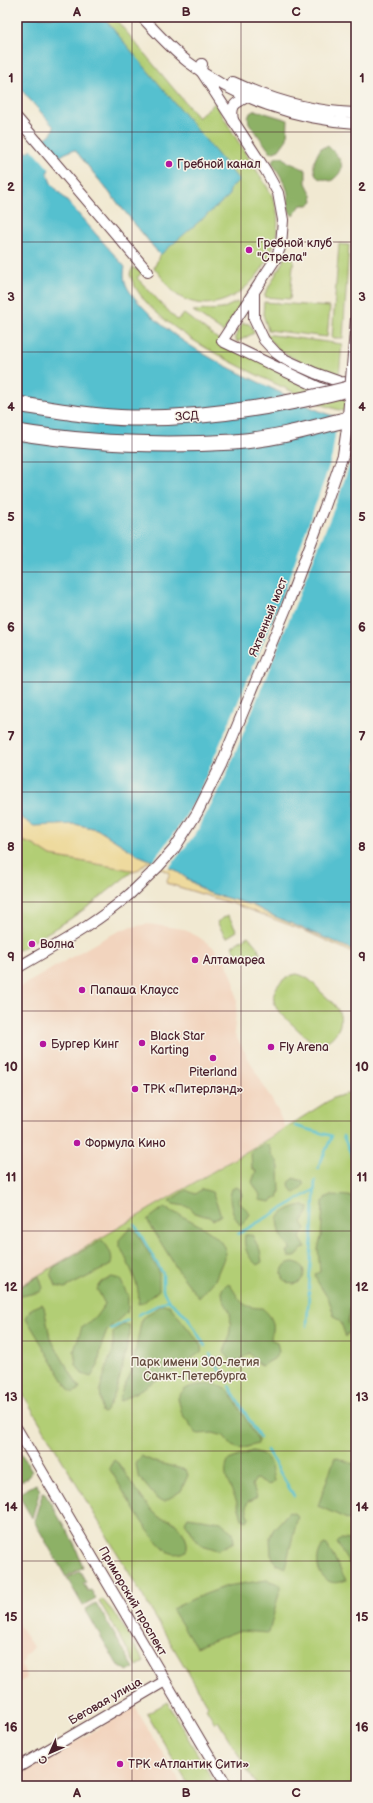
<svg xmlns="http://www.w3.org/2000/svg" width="373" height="1803" font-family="'Balsamiq Sans',sans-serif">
<rect width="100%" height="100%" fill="#f7f3e8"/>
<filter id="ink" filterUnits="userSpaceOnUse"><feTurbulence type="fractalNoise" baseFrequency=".025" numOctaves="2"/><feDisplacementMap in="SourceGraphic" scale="8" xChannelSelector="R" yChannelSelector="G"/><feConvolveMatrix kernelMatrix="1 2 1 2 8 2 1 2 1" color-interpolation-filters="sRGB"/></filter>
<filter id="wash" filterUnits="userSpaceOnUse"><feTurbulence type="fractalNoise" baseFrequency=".012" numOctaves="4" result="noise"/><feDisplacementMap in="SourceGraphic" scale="16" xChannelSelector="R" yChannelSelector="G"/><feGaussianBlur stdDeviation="0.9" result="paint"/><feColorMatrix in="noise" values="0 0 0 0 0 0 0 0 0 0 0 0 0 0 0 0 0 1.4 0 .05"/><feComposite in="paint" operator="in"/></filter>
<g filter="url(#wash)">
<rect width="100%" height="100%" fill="#f1e9d2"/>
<!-- built -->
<g fill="#f2d4be">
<path d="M 147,924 L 183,929 L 197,936 L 213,947 L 226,962 L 234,981 L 237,1003 L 234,1033 L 278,1111 L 285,1128 L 17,1288 L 17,989 L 101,940 L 123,929 Z"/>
<path d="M 17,1622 L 33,1647 L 25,1656 L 22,1666 L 27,1678 L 17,1684 Z"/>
<path d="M 135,1707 L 182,1786 L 17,1786 L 17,1776 Z"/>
</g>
<!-- green -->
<g fill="#b2ce75" stroke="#7e7650">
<path d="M 17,17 L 114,17 L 198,118 L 215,103 C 228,125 241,147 255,168 C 263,181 275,196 277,212 C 284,260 231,325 180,297 C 172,293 161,275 154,268 L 160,255 L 75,150 L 17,85 Z"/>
<path d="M 339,244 L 349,245 L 343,338 L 332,338 Z"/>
<path d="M 288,252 L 292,253 L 294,255 L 290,299 L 265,297 L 265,294 Z"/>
<path d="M 133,267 L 136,270 L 139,268 L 143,271 L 137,278 L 177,320 L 184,314 L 226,345 L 356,402 L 356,414 C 343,411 330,408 318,403 C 304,398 290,390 276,384 C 234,364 142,321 130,274 Z"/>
<path d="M 237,302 L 241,305 L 223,332 L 193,311 L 222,309 Z"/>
<path d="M 264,302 L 330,307 L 327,337 L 268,330 L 263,314 Z"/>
<path d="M 243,323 L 249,324 L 252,327 L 254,333 L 237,342 L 235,337 Z"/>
<path d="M 265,334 L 342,344 L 339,377 L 295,359 L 280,351 Z"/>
<path d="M 17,839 L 34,845 L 51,856 L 134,870 L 92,904 L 67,921 L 17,951 Z"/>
<path d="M 228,915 L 237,931 L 226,938 L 217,922 Z"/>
<path d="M 248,936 L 258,948 L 261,957 C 248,961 239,958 232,946 Z"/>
<path d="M 297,974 C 309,977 313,983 321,992 C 326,997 332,1001 336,1007 C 346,1020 338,1036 325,1042 C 322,1044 319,1044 316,1044 C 311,1043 281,1014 277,1009 C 267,993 281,976 297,974 Z"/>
<path d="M 356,1091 L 356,1786 L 257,1786 L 218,1721 L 215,1723 L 206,1708 L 208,1706 L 17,1384 L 17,1288 L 266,1140 L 333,1098 Z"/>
<path d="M 102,1599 L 119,1619 L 144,1662 L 137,1666 L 99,1601 Z"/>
<path d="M 167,1702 L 216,1786 L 189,1786 L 147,1714 Z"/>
</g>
<!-- forest -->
<g fill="#8db166" stroke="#6c6848">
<path d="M 255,110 L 288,120 L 287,139 L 279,150 L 271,153 L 249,123 L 248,118 L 250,113 Z"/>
<path d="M 328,146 C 340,158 350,168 331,181 L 318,178 C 310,167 315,158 321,148 Z"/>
<path d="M 276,157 L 283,157 L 288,162 L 306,170 L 306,183 L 312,195 L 313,201 L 308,205 L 301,205 L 293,216 C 286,210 289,201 288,194 C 287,184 277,171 272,162 Z"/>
<path d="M 264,1144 L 269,1145 L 272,1156 L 277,1161 L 279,1167 L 280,1191 L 278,1198 L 274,1198 L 271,1202 L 259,1200 L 260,1195 L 252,1182 L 256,1171 L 252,1168 L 251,1151 Z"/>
<path d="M 293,1178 L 303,1181 L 303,1185 L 299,1190 L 294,1193 L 290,1188 L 289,1183 Z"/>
<path d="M 236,1187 L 240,1189 L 242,1195 L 239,1201 C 242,1207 247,1208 250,1214 L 244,1223 L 240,1225 C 233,1215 227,1201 232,1189 Z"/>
<path d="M 202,1189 L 212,1192 L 221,1215 L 213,1220 L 209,1217 L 194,1213 L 190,1207 L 173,1204 L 169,1201 L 186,1190 L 195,1194 Z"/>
<path d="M 331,1195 L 348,1196 L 356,1199 L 356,1270 L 351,1271 L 350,1280 L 356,1283 L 356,1302 L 350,1308 L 348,1323 L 352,1328 L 346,1337 L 341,1323 L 334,1316 L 329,1300 L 317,1281 L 315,1274 L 320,1272 L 318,1249 L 321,1237 L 323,1202 L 326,1197 Z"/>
<path d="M 304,1205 L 309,1208 L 308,1213 L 302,1222 L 306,1229 L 302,1233 L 300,1238 L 306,1248 L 302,1249 L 295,1257 L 289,1257 L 287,1251 L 290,1250 L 289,1245 C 280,1240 279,1228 278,1218 C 283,1210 295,1206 304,1205 Z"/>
<path d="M 163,1208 L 167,1209 C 183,1217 223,1233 226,1253 L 215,1280 L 199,1298 L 179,1272 L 147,1220 Z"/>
<path d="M 131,1227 L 136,1231 L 159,1271 L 159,1290 L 143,1303 L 138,1304 C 142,1287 126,1260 119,1244 L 119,1240 Z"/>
<path d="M 245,1235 L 252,1235 L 260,1250 L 262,1262 L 257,1265 C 248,1257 243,1248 245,1235 Z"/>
<path d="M 102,1240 C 108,1246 116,1259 109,1266 L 65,1288 L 56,1286 L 51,1273 L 54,1267 Z"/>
<circle cx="293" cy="1273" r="11"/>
<path d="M 39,1276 L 43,1288 L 40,1292 L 17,1297 L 17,1289 Z"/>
<path d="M 112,1277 L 120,1279 L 128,1296 L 128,1309 L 125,1314 L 107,1330 L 102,1343 L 98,1366 L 91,1377 L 82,1374 L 76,1365 L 74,1351 L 82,1327 L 94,1319 L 105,1304 L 97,1289 L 102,1282 Z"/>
<path d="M 227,1284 L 230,1285 C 241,1301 241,1308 262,1308 C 269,1314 275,1321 273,1331 C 272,1335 270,1336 272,1340 L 277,1342 L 279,1352 L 274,1359 L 261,1366 L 249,1353 L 237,1362 L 232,1363 L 224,1351 C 229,1342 232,1324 230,1313 C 227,1303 222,1304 222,1289 Z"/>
<path d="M 42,1304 L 44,1307 L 50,1338 L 80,1389 L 73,1393 L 69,1390 L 26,1318 L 31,1309 Z"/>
<path d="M 162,1305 L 169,1305 L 202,1346 L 201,1352 L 184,1364 L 121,1401 L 119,1400 L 123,1388 L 131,1373 L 142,1318 Z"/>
<path d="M 123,1325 L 129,1325 L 130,1333 C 125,1353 118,1399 104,1413 L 102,1412 L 100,1389 L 108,1362 L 113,1351 L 113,1333 L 116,1329 Z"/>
<path d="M 215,1384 L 229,1391 L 258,1440 L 258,1444 L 240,1449 L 232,1446 L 224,1436 L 213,1433 L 197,1434 L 182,1414 L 178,1398 C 185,1383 201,1385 215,1384 Z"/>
<path d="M 17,1446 L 32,1472 L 27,1478 L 17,1484 Z"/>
<path d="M 252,1451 C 271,1454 270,1463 274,1481 L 271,1484 L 267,1485 L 257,1479 L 255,1480 L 252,1485 L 257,1496 L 252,1500 L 248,1501 L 246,1507 L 249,1517 L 247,1521 L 242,1519 C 240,1512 238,1504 235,1497 C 229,1484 221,1474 229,1460 Z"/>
<path d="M 141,1456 L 155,1462 L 186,1470 L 188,1475 L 181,1491 L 165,1501 L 158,1500 L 138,1476 L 136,1464 Z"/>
<path d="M 335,1457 L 356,1465 L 356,1523 L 318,1506 Z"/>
<path d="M 114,1460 L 118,1463 C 130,1479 143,1504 159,1517 C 162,1519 167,1519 170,1520 C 178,1524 189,1538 187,1548 C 187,1551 184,1553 181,1553 C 175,1555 169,1553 164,1549 C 141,1527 126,1494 109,1468 Z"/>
<path d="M 36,1484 L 40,1490 L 32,1518 L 18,1494 Z"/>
<path d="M 43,1492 L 44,1492 L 74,1543 L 83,1567 L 66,1577 L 34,1521 Z"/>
<path d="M 289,1512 L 296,1514 L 298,1516 L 285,1568 L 276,1564 L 271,1555 L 270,1537 L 273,1530 Z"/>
<path d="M 188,1517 L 221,1522 L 233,1533 L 234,1542 L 218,1550 L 199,1544 L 185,1522 Z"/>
<path d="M 341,1539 L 352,1540 L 356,1543 L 356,1574 L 337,1543 Z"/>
<path d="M 324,1544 L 327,1545 L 346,1580 C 322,1592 309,1561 324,1544 Z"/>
<path d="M 80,1571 L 86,1582 L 83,1583 L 88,1591 L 91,1590 L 96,1599 L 83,1606 L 67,1578 Z"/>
<path d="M 267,1580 L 281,1585 L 269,1633 L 238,1631 L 196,1647 L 172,1609 L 195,1598 L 227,1586 Z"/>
<path d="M 96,1603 L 134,1668 L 128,1671 L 117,1664 L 85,1609 Z"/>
</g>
<!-- sand -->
<path fill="#eeda9e" stroke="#9c7c64" d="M 17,815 L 55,825 L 75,824 L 97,829 L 138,855 L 175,870 L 206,892 L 252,905 L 269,914 L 356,951 L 356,954 L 305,931 L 234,904 L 166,883 L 170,873 L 147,862 L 137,871 L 51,856 L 34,845 L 17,839 Z"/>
<!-- water -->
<path fill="#54c0cf" stroke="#4f707d" d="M 17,17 L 103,17 L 239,180 C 234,185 229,188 229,196 L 160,255 L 75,150 C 62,152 52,162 47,173 L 51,183 L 125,267 C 121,284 131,294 142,306 C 179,346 229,368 277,391 C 293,398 310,408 327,414 C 336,417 346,419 356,421 L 356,951 L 269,914 L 252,905 L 206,892 L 175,870 L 138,855 L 97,829 L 75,824 L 34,826 L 17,815 L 17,146 L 22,152 L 28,152 L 52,133 L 54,127 L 17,85 Z"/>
<!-- pier -->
<g fill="#f1e9d2">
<path d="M 44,138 L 61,158 L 52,166 L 50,170 L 31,148 Z"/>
<path d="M 338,415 L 356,419 L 354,451 L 339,496 L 226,776 L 196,833 L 168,869 L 152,862 L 180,825 L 197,797 L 251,672 L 285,589 L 324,481 L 332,456 Z"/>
</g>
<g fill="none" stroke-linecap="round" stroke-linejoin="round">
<!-- stream -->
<g stroke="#54c0cf" stroke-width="2.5">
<path d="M 295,1126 L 332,1136 L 318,1168"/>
<path d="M 343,1136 L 356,1165"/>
<path d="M 135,1225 L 163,1274 L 163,1290 L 168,1300 L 187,1316 L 205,1346"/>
<path d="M 238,1234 L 314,1190"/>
<path d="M 309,1289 L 315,1181"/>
<path d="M 138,1315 L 168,1300"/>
<path d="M 307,1326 L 309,1292"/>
<path d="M 111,1329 L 128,1320"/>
<path d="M 210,1354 L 222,1374"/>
<path d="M 229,1386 L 260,1438"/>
<path d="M 267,1450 L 294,1496"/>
</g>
</g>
</g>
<g filter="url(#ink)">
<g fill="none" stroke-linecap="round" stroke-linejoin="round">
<!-- minor casing -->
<g stroke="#633d44" stroke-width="12">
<g id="minor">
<path d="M 142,17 C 156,32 171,49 188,62 C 234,98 298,120 356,123"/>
<path d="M 202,64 L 201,71 L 266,171 L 278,193 L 283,220 L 281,245 L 276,258 L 222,341 L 320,388 L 356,398"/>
<path d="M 233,82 C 272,100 313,112 356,113"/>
<path d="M 17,118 L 148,272"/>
<path d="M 233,121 C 229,97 243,105 249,93"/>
<path d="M 254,293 L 254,319 L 264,340 L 276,353 L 286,360 L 315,373 L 340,382 L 356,383"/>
<path d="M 17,968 C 56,945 96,924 130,894"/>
<path d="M 17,1429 L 227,1786"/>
<path d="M 17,1768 L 165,1681"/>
</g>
</g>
<!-- minor -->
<use href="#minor" stroke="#fff" stroke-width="10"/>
<!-- minor-bridge casing -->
<g stroke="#633d44" stroke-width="12" stroke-linecap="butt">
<path id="minor-bridge" d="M 130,894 L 158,867 L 174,849 L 197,813 L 221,765 L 287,606 L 324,509 L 343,455 L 347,428 L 356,318"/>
</g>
<!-- highway-bridge casing -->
<g stroke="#633d44" stroke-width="17" stroke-linecap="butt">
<g id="highway-bridge">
<path d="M 17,404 C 55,410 93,417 131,418 C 207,419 283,406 356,387"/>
<path d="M 17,432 C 88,444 163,446 234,442 C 276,439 316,427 356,417"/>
</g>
</g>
<!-- minor-bridge -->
<use href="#minor-bridge" stroke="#fff" stroke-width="10"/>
<!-- highway-bridge -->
<use href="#highway-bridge" stroke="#fff" stroke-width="15"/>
</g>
</g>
<!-- grid -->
<path fill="none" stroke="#4a1f2b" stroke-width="1" stroke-opacity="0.55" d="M 132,17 L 132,1786M 241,17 L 241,1786M 17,132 L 356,132M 17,242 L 356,242M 17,352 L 356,352M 17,462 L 356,462M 17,572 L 356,572M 17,682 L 356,682M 17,792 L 356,792M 17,902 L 356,902M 17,1011 L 356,1011M 17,1121 L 356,1121M 17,1231 L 356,1231M 17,1341 L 356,1341M 17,1451 L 356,1451M 17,1561 L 356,1561M 17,1671 L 356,1671"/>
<!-- markers -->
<g fill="#b5179e" stroke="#f7f3e8" stroke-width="1.5">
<circle cx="169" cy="164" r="4"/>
<circle cx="249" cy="250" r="4"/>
<circle cx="32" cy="944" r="4"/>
<circle cx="195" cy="960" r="4"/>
<circle cx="82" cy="990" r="4"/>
<circle cx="142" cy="1043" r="4"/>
<circle cx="43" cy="1044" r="4"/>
<circle cx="271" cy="1047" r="4"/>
<circle cx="213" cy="1058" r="4"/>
<circle cx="135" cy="1089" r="4"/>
<circle cx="77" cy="1143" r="4"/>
<circle cx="120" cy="1764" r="4"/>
</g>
<g text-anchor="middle" stroke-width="3" stroke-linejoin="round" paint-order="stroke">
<!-- poi labels -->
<g font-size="12" fill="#4a1f2b" stroke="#f7f3e8" text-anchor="start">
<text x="177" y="168">Гребной канал</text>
<text x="257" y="247">Гребной клуб<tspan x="257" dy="14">"Стрела"</tspan></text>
<text x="40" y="948">Волна</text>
<text x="203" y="964">Алтамареа</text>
<text x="90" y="994">Папаша Клаусс</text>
<text x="150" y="1040">Black Star<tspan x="150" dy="14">Karting</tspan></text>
<text x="51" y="1048">Бургер Кинг</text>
<text x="279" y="1051">Fly Arena</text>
<text x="213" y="1076" text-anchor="middle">Piterland</text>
<text x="143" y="1093">ТРК «Питерлэнд»</text>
<text x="85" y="1147">Формула Кино</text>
<text x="128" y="1768">ТРК «Атлантик Сити»</text>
</g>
<!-- street labels -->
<g font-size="12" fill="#4a1f2b" stroke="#f7f3e8">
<text transform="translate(187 416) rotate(-4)" y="4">ЗСД</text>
<text transform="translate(268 617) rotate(-68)" y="4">Яхтенный мост</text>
<text transform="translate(133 1601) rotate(60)" y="4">Приморский проспект</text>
<text transform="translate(105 1701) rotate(-30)" y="4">Беговая улица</text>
</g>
<!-- park labels -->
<g font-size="12" fill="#644b3e" stroke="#f7f3e8">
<text x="195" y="1366">Парк имени 300-летия<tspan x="195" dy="14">Санкт-Петербурга</tspan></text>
</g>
</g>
<!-- margin -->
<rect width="373" height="1803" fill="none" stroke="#f7f3e8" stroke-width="44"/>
<!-- north arrow -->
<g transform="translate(50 1753) rotate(225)" stroke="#f7f3e8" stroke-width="3" paint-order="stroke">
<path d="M0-3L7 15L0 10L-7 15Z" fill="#4a1f2b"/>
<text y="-6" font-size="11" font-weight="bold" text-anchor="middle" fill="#4a1f2b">С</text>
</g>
<rect x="22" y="22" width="329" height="1759" fill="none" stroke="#4a1f2b" stroke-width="1.5"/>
<g font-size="13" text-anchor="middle" font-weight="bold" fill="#4a1f2b">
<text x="77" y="16">A</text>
<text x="186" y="16">B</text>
<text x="296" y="16">C</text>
<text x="11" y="82">1</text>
<text x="362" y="82">1</text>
<text x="11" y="191">2</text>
<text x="362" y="191">2</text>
<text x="11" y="301">3</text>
<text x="362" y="301">3</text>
<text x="11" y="411">4</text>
<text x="362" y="411">4</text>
<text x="11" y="521">5</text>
<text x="362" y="521">5</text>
<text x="11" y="631">6</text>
<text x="362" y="631">6</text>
<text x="11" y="741">7</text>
<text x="362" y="741">7</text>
<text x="11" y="851">8</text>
<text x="362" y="851">8</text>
<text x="11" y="961">9</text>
<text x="362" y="961">9</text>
<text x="11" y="1071">10</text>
<text x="362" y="1071">10</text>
<text x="11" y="1181">11</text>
<text x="362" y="1181">11</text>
<text x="11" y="1291">12</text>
<text x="362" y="1291">12</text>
<text x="11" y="1401">13</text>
<text x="362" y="1401">13</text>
<text x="11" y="1511">14</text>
<text x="362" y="1511">14</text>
<text x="11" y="1621">15</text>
<text x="362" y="1621">15</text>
<text x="11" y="1731">16</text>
<text x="362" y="1731">16</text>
<text x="77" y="1797">A</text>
<text x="186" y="1797">B</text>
<text x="296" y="1797">C</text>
</g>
</svg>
